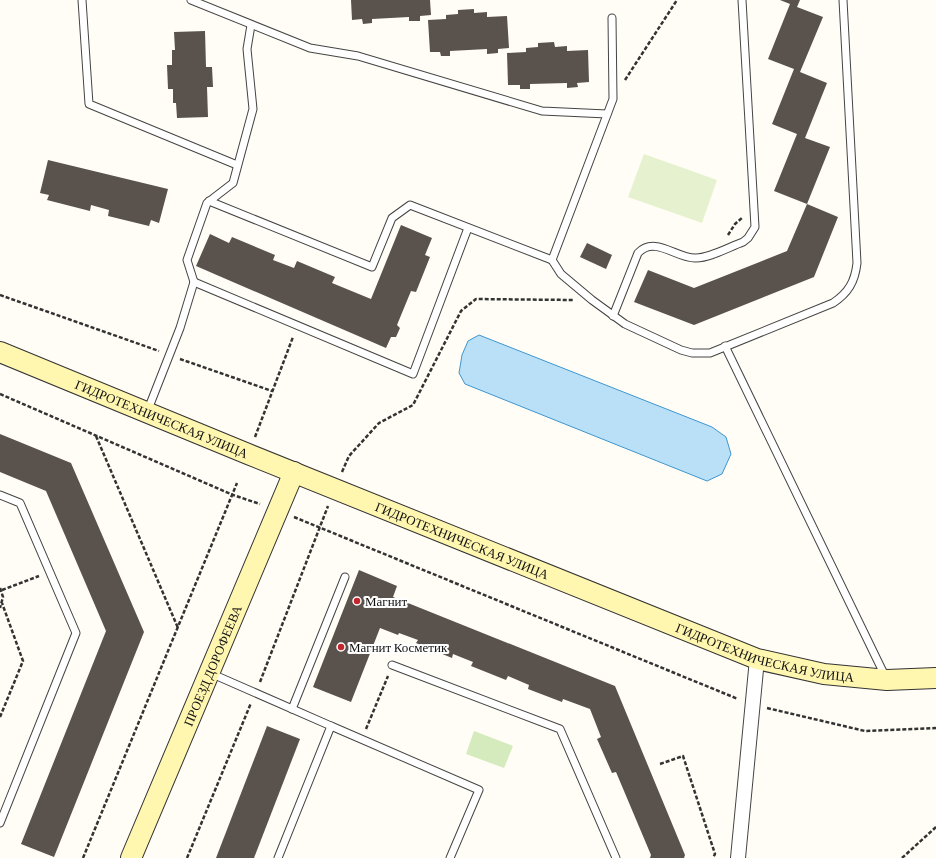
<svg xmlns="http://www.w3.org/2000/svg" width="936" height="858" font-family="'Crimson Pro',serif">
<rect width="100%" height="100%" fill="#fffdf5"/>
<!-- green -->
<path fill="#d5ebbd" d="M 474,731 L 513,746 L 504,768 L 466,754 Z"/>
<!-- pitch -->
<path fill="#e6f2cf" d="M 644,154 L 717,180 L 702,223 L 628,197 Z"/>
<!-- water -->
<path fill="#b9e0f7" stroke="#3f96cf" d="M 479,335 L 712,427 L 726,437 L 731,454 L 722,474 L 707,481 L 465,384 L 459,373 L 462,355 L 468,341 Z"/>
<!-- building -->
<g fill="#5a524d">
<path d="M 351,0 L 430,0 L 431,15 L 420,16 L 420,21 L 409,21 L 409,17 L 372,19 L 372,23 L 363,24 L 362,19 L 352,20 Z"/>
<path d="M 780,0 L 800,0 L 797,7 L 823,17 L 800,72 L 827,83 L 805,138 L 830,147 L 807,204 L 774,191 L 797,134 L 772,124 L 794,69 L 768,59 L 790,4 Z"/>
<path d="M 474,9 L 474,13 L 487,12 L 487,17 L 507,16 L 509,48 L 498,49 L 498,53 L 487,54 L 487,49 L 450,51 L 450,56 L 441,56 L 440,52 L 430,52 L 428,20 L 446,19 L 446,15 L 458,14 L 458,10 Z"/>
<path d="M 205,31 L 206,67 L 212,67 L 213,87 L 207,87 L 208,117 L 177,118 L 176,103 L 173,103 L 173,89 L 168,89 L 167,65 L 172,65 L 172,50 L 175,50 L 174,32 Z"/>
<path d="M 554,42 L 555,47 L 567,46 L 567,51 L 588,50 L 589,82 L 577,83 L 578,87 L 567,88 L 567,83 L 530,84 L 530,89 L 520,89 L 520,85 L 508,85 L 507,53 L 526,52 L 526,48 L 538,47 L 538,43 Z"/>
<path d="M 48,160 L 168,189 L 159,223 L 151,220 L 149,226 L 108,216 L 109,210 L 91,205 L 90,211 L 47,200 L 49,195 L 40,193 Z"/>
<path d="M 807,204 L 838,217 L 814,277 L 694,325 L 634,302 L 648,270 L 694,288 L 787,251 Z"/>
<path d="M 401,225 L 432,238 L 425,255 L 430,257 L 416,292 L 411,291 L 397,325 L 400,328 L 396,337 L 391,337 L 386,348 L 196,266 L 210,234 L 229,243 L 232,237 L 275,255 L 273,260 L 294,268 L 297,261 L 335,277 L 332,283 L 371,299 Z"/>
<path d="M 587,243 L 612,255 L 606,269 L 580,257 Z"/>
<path d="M 0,434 L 71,463 L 144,632 L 54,857 L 21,844 L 106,631 L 46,491 L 0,472 Z"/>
<path d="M 359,570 L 397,586 L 393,597 L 615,686 L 685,855 L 684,858 L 650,858 L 651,855 L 616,772 L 612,773 L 597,739 L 601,737 L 590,709 L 563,699 L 562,702 L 528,689 L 529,685 L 508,676 L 506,680 L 471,666 L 473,662 L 453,654 L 452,658 L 416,643 L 418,640 L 399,633 L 398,635 L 380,628 L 351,702 L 313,687 Z"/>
<path d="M 267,726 L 300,739 L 254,858 L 216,858 Z"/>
</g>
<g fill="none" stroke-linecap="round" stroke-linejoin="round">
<!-- lane casing -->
<g stroke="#444" stroke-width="9">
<g id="lane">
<path d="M 82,0 L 89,104 L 237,165"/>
<path d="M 191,0 L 310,48 L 358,56 L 542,111 L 607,114"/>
<path d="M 612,18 L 613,99 L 552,260 L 561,274 L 592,300 L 625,324 L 681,350 L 692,353 L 710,353 L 833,303 C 848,293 855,282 857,263 L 843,0"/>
<path d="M 209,201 L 372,267 L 392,218 L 410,205 L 552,260"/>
<path d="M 194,282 L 413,374 L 468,228"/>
<path d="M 613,316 L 638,253 C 655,235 677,259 696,258 C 710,258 729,247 743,242 L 748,238 L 755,227 L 742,0"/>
<path d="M 725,346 L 886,678"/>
<path d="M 147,412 L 180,328 L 194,282 L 187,260 L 207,203 L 233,183 L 253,109 L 247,49 L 251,25"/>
<path d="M 0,495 L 20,503 L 76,633 L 0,823"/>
<path d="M 392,665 L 560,729 L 616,858"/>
<path d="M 210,673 L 331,726 L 278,858"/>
<path d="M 292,709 L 345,577"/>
<path d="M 331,726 L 479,790 L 450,858"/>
</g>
</g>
<!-- street casing -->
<g stroke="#444" stroke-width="16">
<path id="street" d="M 738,858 L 757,659"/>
</g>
<!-- secondary casing -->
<g stroke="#333" stroke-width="22">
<g id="secondary">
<path id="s1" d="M 0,352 L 248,454 L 757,659 L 824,674 L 887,680 L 936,678"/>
<path id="s2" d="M 131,858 L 294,472"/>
</g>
</g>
<!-- path -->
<g stroke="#333" stroke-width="2.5" stroke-dasharray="4 2" stroke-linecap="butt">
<path d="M 625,80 L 677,0"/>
<path d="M 728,235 L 735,224 L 743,217"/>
<path d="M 0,295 L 159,351"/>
<path d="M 180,359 L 272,391"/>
<path d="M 0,394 L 233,495 L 260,504"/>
<path d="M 96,436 L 178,628"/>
<path d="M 255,437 L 293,337"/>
<path d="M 342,472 L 349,456 L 379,423 L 413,405 L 461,311 L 476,299 L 573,300"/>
<path d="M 294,517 L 738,699"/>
<path d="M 0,588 L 3,597 L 0,608"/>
<path d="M 2,590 L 39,576"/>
<path d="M 260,682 L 328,506"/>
<path d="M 767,708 L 865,731 L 936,728"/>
<path d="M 0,717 L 23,661 L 2,603"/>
<path d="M 366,729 L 388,676"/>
<path d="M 660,764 L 683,756 L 715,854 L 713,858"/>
<path d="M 83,858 L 237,483"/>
<path d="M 187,858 L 251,703"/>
<path d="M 902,858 L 936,827"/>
</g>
<!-- lane -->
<use href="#lane" stroke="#fff" stroke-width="7"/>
<!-- street -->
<use href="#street" stroke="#fff" stroke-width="14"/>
<!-- secondary -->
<use href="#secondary" stroke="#fff6b0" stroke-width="20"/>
</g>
<!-- markers -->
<g fill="#c4262e" stroke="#fff" stroke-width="1.5">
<circle cx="357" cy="601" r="4"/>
<circle cx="341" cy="647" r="4"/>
</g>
<g text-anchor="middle" stroke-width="4" stroke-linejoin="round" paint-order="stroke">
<!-- street labels -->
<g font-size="13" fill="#111" stroke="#fff">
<text dy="5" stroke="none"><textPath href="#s1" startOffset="175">ГИДРОТЕХНИЧЕСКАЯ УЛИЦА</textPath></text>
<text dy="5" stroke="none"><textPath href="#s1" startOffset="499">ГИДРОТЕХНИЧЕСКАЯ УЛИЦА</textPath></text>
<text dy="5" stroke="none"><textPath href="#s1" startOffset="823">ГИДРОТЕХНИЧЕСКАЯ УЛИЦА</textPath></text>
<text dy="5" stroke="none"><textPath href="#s2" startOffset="209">ПРОЕЗД ДОРОФЕЕВА</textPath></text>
</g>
<!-- poi labels -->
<g font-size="13" fill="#111" stroke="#fff" text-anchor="start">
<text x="365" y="606">Магнит</text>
<text x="349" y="652">Магнит Косметик</text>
</g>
</g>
</svg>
